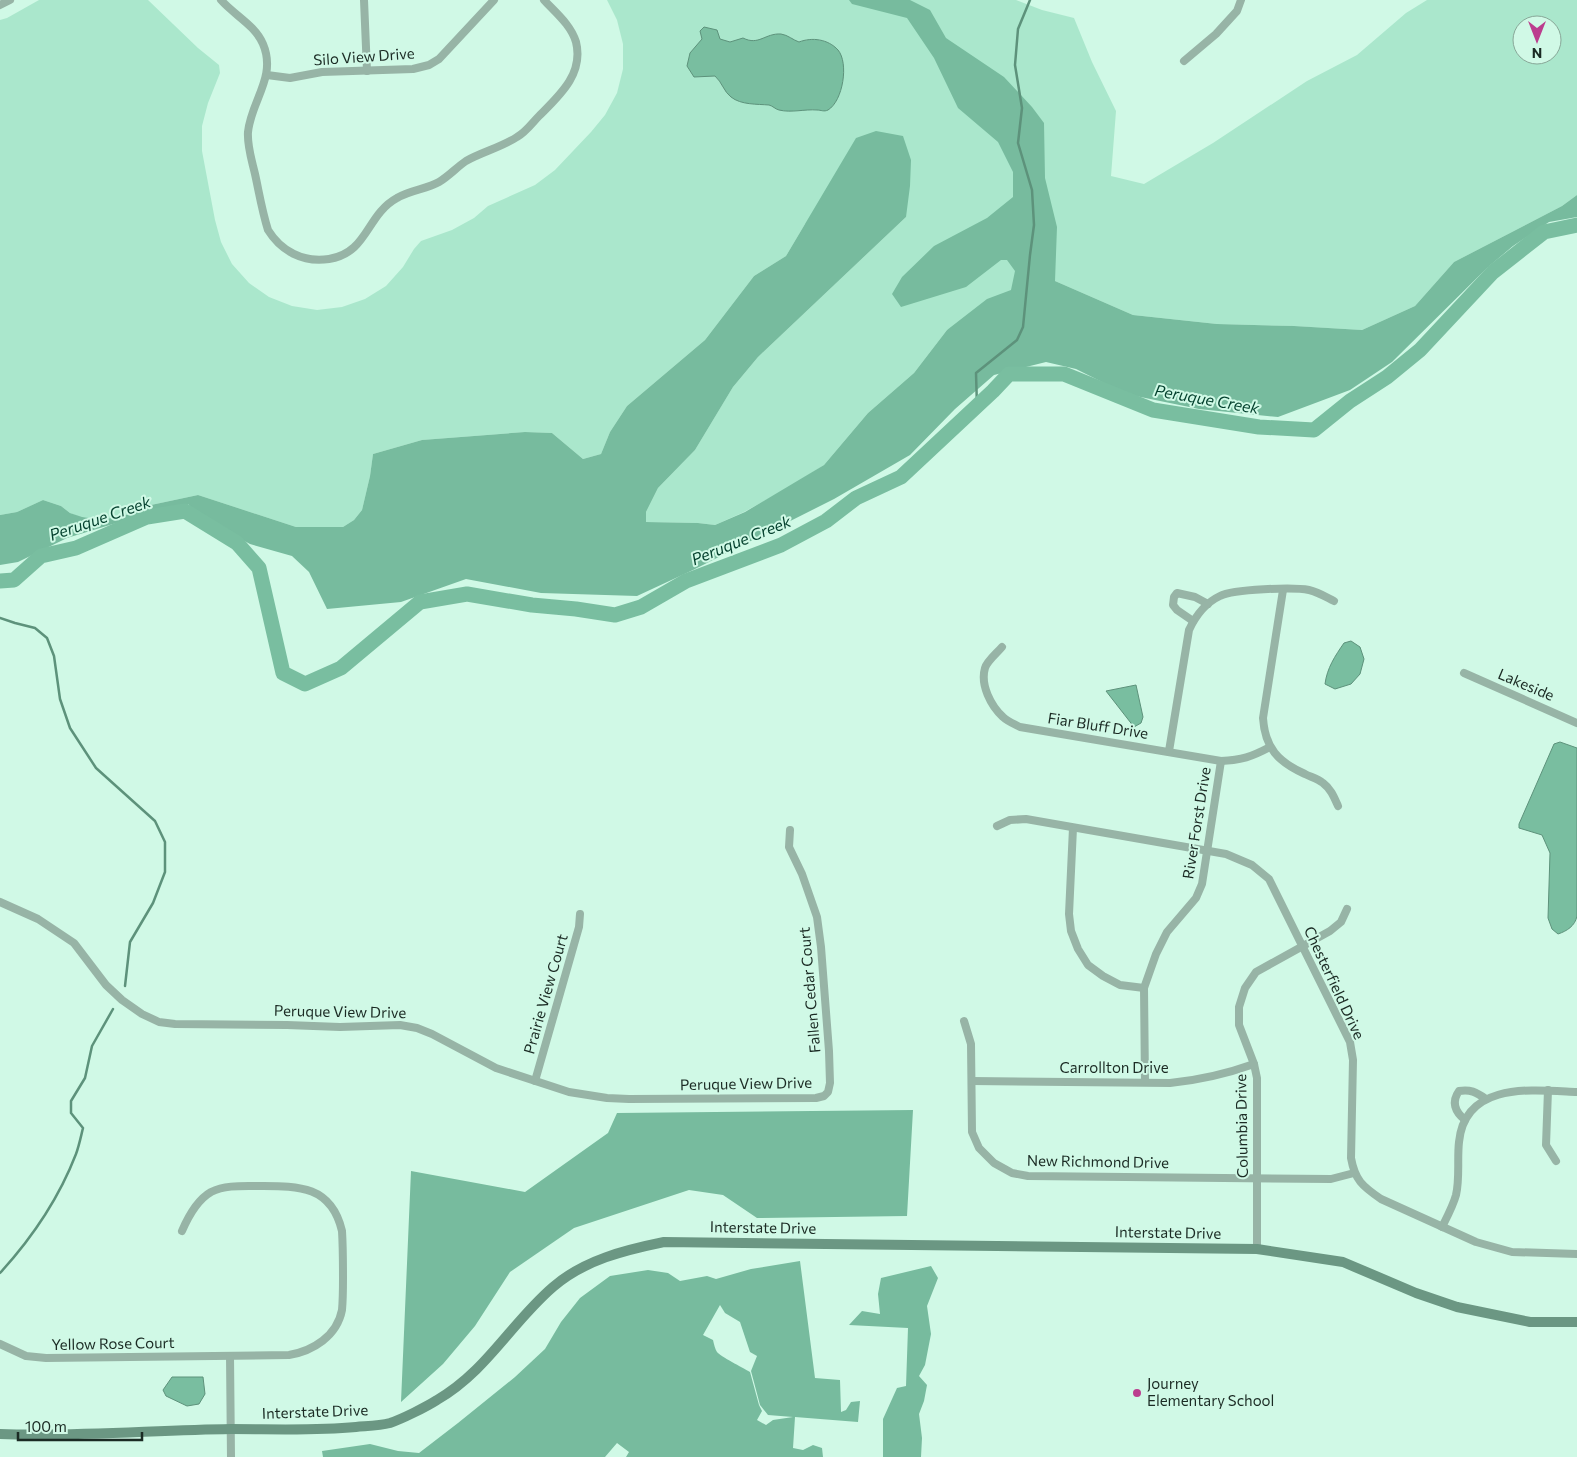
<svg xmlns="http://www.w3.org/2000/svg" width="1577" height="1457" font-family="Commissioner,sans-serif">
<rect width="100%" height="100%" fill="#d0f9e6"/>
<!-- green -->
<path fill="#aae7cc" fill-rule="evenodd" d="M 39,0 L 148,0 L 198,48 L 219,65 L 220,73 L 208,103 L 202,126 L 202,151 L 215,220 L 221,242 L 232,264 L 249,283 L 269,297 L 292,306 L 317,310 L 342,307 L 365,299 L 386,286 L 403,267 L 414,249 L 421,241 L 452,230 L 474,218 L 488,206 L 535,185 L 555,170 L 591,132 L 605,115 L 617,93 L 623,69 L 623,44 L 617,20 L 607,0 L 1016,0 L 1042,10 L 1074,18 L 1092,62 L 1116,111 L 1111,176 L 1144,184 L 1213,143 L 1307,81 L 1357,55 L 1406,13 L 1427,0 L 1577,0 L 1577,195 L 1562,206 L 1454,262 L 1415,306 L 1362,330 L 1293,326 L 1217,324 L 1133,315 L 1055,281 L 947,330 L 914,373 L 868,413 L 824,465 L 786,489 L 744,512 L 715,525 L 698,523 L 646,522 L 646,512 L 658,488 L 695,450 L 733,387 L 758,357 L 906,217 L 805,224 L 786,256 L 754,276 L 705,340 L 627,406 L 610,432 L 601,454 L 583,459 L 552,433 L 525,432 L 422,440 L 373,454 L 370,476 L 362,510 L 354,520 L 343,527 L 296,527 L 198,495 L 151,505 L 126,515 L 101,520 L 82,518 L 70,513 L 61,506 L 43,500 L 17,512 L 0,515 L 0,20 L 7,18 ZM 1522,25 L 1552,25 L 1552,55 L 1522,55 Z"/>
<!-- forest -->
<g fill="#77bb9e" fill-rule="evenodd">
<path d="M 849,0 L 910,0 L 930,10 L 946,38 L 1004,77 L 1032,107 L 1044,123 L 1045,178 L 1057,227 L 1055,281 L 1133,315 L 1217,324 L 1294,326 L 1362,330 L 1415,306 L 1454,262 L 1562,206 L 1577,195 L 1577,217 L 1549,222 L 1513,246 L 1488,267 L 1392,362 L 1350,390 L 1278,417 L 1199,409 L 1126,394 L 1076,369 L 1046,362 L 994,375 L 955,409 L 910,455 L 834,499 L 693,570 L 637,596 L 541,593 L 466,579 L 401,602 L 327,609 L 309,572 L 292,556 L 250,544 L 204,519 L 188,504 L 156,511 L 67,538 L 18,562 L 0,565 L 0,515 L 17,512 L 43,500 L 61,506 L 70,513 L 82,517 L 101,520 L 126,515 L 151,505 L 198,495 L 296,527 L 343,527 L 354,520 L 362,510 L 370,476 L 373,454 L 422,440 L 525,432 L 552,433 L 583,459 L 601,454 L 610,432 L 627,406 L 705,340 L 754,276 L 786,256 L 856,138 L 876,131 L 903,136 L 911,160 L 910,186 L 906,217 L 758,357 L 733,387 L 695,450 L 658,488 L 646,512 L 646,522 L 698,523 L 715,525 L 745,512 L 824,465 L 868,413 L 914,373 L 947,330 L 987,299 L 1011,290 L 1015,271 L 1007,260 L 1001,260 L 966,287 L 901,307 L 892,294 L 902,277 L 934,246 L 987,218 L 1013,197 L 1013,172 L 998,142 L 958,108 L 934,58 L 907,18 L 852,4 Z"/>
<path d="M 913,1110 L 907,1216 L 757,1218 L 723,1195 L 689,1190 L 574,1228 L 510,1272 L 475,1326 L 443,1364 L 401,1402 L 411,1171 L 525,1192 L 608,1133 L 617,1113 Z"/>
<path d="M 800,1261 L 815,1378 L 840,1380 L 841,1412 L 846,1410 L 851,1402 L 860,1401 L 858,1422 L 795,1417 L 793,1448 L 803,1450 L 813,1445 L 822,1448 L 823,1457 L 626,1457 L 629,1452 L 617,1443 L 605,1457 L 323,1457 L 322,1451 L 370,1444 L 398,1451 L 419,1453 L 458,1423 L 515,1377 L 545,1349 L 561,1322 L 580,1298 L 610,1276 L 648,1270 L 668,1273 L 680,1281 L 707,1276 L 716,1279 L 751,1269 ZM 720,1305 L 725,1313 L 740,1322 L 750,1352 L 757,1356 L 751,1371 L 760,1405 L 768,1415 L 793,1417 L 773,1420 L 766,1425 L 757,1420 L 762,1411 L 759,1405 L 750,1372 C 742,1367 721,1357 717,1352 C 715,1349 714,1344 713,1340 L 703,1335 Z"/>
<path d="M 931,1266 L 938,1278 L 927,1306 L 931,1334 L 925,1365 L 919,1376 L 927,1385 L 924,1401 L 919,1414 L 922,1438 L 921,1457 L 883,1457 L 883,1419 L 897,1388 L 906,1386 L 908,1328 L 849,1325 L 862,1311 L 880,1314 L 878,1294 L 881,1278 Z"/>
</g>
<!-- water -->
<g fill="#79bea0" stroke="#5d927b">
<path d="M 704,27 L 717,30 L 720,39 L 730,42 L 743,38 C 759,46 765,33 781,34 C 788,35 793,40 799,42 C 812,37 828,39 838,50 C 849,63 843,101 828,110 C 824,112 821,110 817,110 C 805,109 791,113 779,110 C 775,109 773,106 769,105 C 757,104 741,105 731,97 C 724,92 722,82 715,76 L 694,77 L 687,66 L 690,53 L 702,39 L 700,31 Z"/>
<path d="M 1351,641 L 1360,647 L 1364,659 L 1360,674 L 1351,684 L 1335,689 L 1325,684 C 1327,668 1335,656 1344,643 Z"/>
<path d="M 1136,685 L 1143,717 L 1141,723 L 1134,727 L 1106,691 Z"/>
<path d="M 1560,742 L 1577,748 L 1577,916 C 1575,926 1567,931 1558,934 L 1552,929 L 1548,918 L 1550,853 L 1542,835 L 1519,828 L 1519,824 L 1554,744 Z"/>
<path d="M 172,1377 L 203,1377 L 205,1394 L 199,1404 L 187,1406 L 166,1396 L 163,1390 Z"/>
</g>
<g fill="none" stroke-linecap="round" stroke-linejoin="round">
<!-- stream -->
<g stroke="#5d927b" stroke-width="2.5">
<path d="M 977,407 L 976,373 L 1017,340 L 1023,327 L 1030,255 L 1034,225 L 1032,190 L 1018,143 L 1022,108 L 1015,65 L 1018,29 L 1030,0"/>
<path d="M 0,618 L 15,623 L 35,628 L 47,638 L 54,656 L 60,699 L 70,728 L 96,768 L 155,821 L 165,842 L 165,872 L 153,903 L 130,942 L 125,986"/>
<path d="M 0,1273 C 32,1238 59,1198 76,1154 C 79,1146 81,1136 83,1128 L 71,1113 L 71,1101 L 85,1078 L 92,1046 L 113,1009"/>
</g>
<!-- river -->
<path stroke="#79bea0" stroke-width="15" d="M 0,581 L 14,580 L 41,556 L 76,548 L 147,517 L 185,511 L 237,543 L 259,568 L 283,673 L 305,684 L 341,668 L 420,602 L 467,594 L 532,605 L 576,609 L 615,615 L 641,607 L 686,581 L 781,545 L 826,521 L 856,498 L 901,477 L 993,391 L 1009,374 L 1064,374 L 1153,410 L 1259,427 L 1314,430 L 1350,401 L 1387,377 L 1420,350 L 1493,272 L 1544,232 L 1577,225"/>
<!-- street -->
<g stroke="#97b4a6" stroke-width="8">
<path d="M 221,0 C 234,15 255,25 263,44 C 277,77 251,101 248,132 C 247,146 252,161 255,174 C 259,192 262,211 268,230 C 281,251 303,263 329,259 C 368,253 366,215 397,198 C 410,190 427,189 439,182 C 449,176 457,167 466,161 C 482,152 502,147 517,137 C 526,132 532,123 539,116 C 559,96 584,74 576,42 C 571,25 556,13 544,0"/>
<path d="M 364,0 L 367,71"/>
<path d="M 0,5 L 10,0"/>
<path d="M 1184,61 L 1216,34 L 1237,11 L 1241,0"/>
<path d="M 267,75 L 290,78 L 322,72 L 413,69 L 429,65 L 439,59 L 494,0"/>
<path d="M 1283,590 L 1263,718 C 1265,748 1278,762 1305,774 C 1311,777 1318,779 1323,783 C 1331,789 1334,797 1338,806"/>
<path d="M 1193,621 L 1177,610 L 1173,605 L 1174,597 L 1177,593 L 1195,597 L 1208,604"/>
<path d="M 1002,647 C 997,653 987,661 985,668 C 980,685 991,706 1003,717 C 1007,721 1014,724 1020,727 L 1221,761 C 1242,760 1251,757 1270,747"/>
<path d="M 1464,673 L 1577,723"/>
<path d="M 1169,751 L 1189,630 C 1196,615 1205,603 1220,596 C 1233,589 1294,587 1309,590 C 1318,592 1326,597 1334,601"/>
<path d="M 997,826 L 1010,820 L 1026,819 L 1226,854 L 1252,865 L 1269,879 L 1350,1042 L 1353,1060 L 1351,1158 C 1355,1180 1362,1186 1381,1199 L 1476,1242 L 1512,1252 L 1577,1254"/>
<path d="M 1073,828 L 1069,914 L 1071,931 L 1078,949 L 1088,965 L 1103,976 L 1120,985 L 1144,988"/>
<path d="M 0,902 L 38,919 L 74,943 L 106,985 L 122,1000 L 142,1014 L 159,1022 L 175,1024 L 287,1025 L 340,1027 L 400,1025 L 417,1028 L 432,1034 L 496,1068 L 569,1092 L 607,1098 L 629,1099 L 816,1098 L 824,1096 L 828,1092 L 830,1083 L 829,1051 L 821,947 L 817,917 L 802,874 L 789,847 L 790,830"/>
<path d="M 964,1021 L 971,1044 L 972,1132 L 979,1148 L 994,1163 L 1012,1173 L 1028,1176 L 1331,1179 L 1354,1173"/>
<path d="M 535,1081 L 579,927 L 580,914"/>
<path d="M 972,1081 L 1170,1083 C 1200,1080 1226,1074 1254,1064"/>
<path d="M 1145,1082 L 1144,988 L 1156,954 L 1167,932 L 1196,898 L 1202,884 L 1221,761"/>
<path d="M 1548,1090 L 1546,1145 L 1556,1161"/>
<path d="M 1465,1120 C 1455,1112 1451,1102 1459,1091 C 1470,1089 1476,1092 1486,1099"/>
<path d="M 1442,1227 C 1447,1217 1453,1206 1456,1195 C 1460,1178 1457,1159 1459,1142 C 1465,1081 1533,1090 1577,1092"/>
<path d="M 1257,1249 L 1257,1078 L 1254,1064 L 1239,1025 L 1239,1007 L 1245,988 L 1256,972 L 1330,931 L 1341,922 L 1347,909"/>
<path d="M 0,1344 L 26,1356 L 46,1358 L 289,1355 C 313,1351 337,1336 342,1310 C 343,1299 343,1289 343,1278 C 343,1262 343,1247 342,1231 C 331,1184 296,1186 257,1186 C 242,1186 225,1185 211,1192 C 197,1200 188,1217 182,1231"/>
<path d="M 230,1356 L 231,1457"/>
</g>
<!-- secondary -->
<path stroke="#6b9783" stroke-width="10" d="M 0,1434 C 77,1437 154,1430 231,1429 C 272,1429 314,1431 356,1427 C 367,1426 379,1426 390,1423 C 402,1419 426,1407 437,1400 C 487,1371 511,1323 553,1287 C 584,1260 625,1250 664,1242 L 1257,1249 L 1343,1262 L 1416,1293 L 1457,1307 L 1530,1322 L 1577,1322"/>
</g>
<!-- markers -->
<circle fill="#bb3e8e" stroke="#d0f9e6" stroke-width="2" cx="1137" cy="1393" r="5"/>
<g text-anchor="middle" stroke-width="4" stroke-linejoin="round" paint-order="stroke">
<!-- street labels -->
<g font-size="15" fill="#1b2b24" stroke="#d0f9e6">
<text transform="translate(364 57) rotate(-4)" y="5">Silo View Drive</text>
<text transform="translate(1526 685) rotate(23)" y="5">Lakeside</text>
<text transform="translate(1098 726) rotate(9)" y="5">Fiar Bluff Drive</text>
<text transform="translate(1197 823) rotate(-81)" y="5">River Forst Drive</text>
<text transform="translate(1334 983) rotate(65)" y="5">Chesterfield Drive</text>
<text transform="translate(810 990) rotate(-95)" y="5">Fallen Cedar Court</text>
<text transform="translate(546 994) rotate(-74)" y="5">Prairie View Court</text>
<text transform="translate(340 1012) rotate(1)" y="5">Peruque View Drive</text>
<text x="1114" y="1073">Carrollton Drive</text>
<text transform="translate(746 1084) rotate(-1)" y="5">Peruque View Drive</text>
<text transform="translate(1242 1126) rotate(-91)" y="5">Columbia Drive</text>
<text transform="translate(1098 1162) rotate(1)" y="5">New Richmond Drive</text>
<text transform="translate(763 1228) rotate(1)" y="5">Interstate Drive</text>
<text transform="translate(1168 1233) rotate(1)" y="5">Interstate Drive</text>
<text transform="translate(113 1344) rotate(-1)" y="5">Yellow Rose Court</text>
<text transform="translate(315 1412) rotate(-2)" y="5">Interstate Drive</text>
</g>
<!-- poi labels -->
<g font-size="15" fill="#1b2b24" stroke="#d0f9e6" text-anchor="start">
<text x="1147" y="1389">Journey<tspan x="1147" dy="17">Elementary School</tspan></text>
</g>
<!-- water labels -->
<g font-size="16" font-style="italic" fill="#023f2c" stroke="#d0f9e6">
<text transform="translate(1207 399) rotate(10)" y="6">Peruque Creek</text>
<text transform="translate(100 518) rotate(-19)" y="6">Peruque Creek</text>
<text transform="translate(741 540) rotate(-22)" y="6">Peruque Creek</text>
</g>
</g>
<!-- north arrow -->
<g transform="translate(1537 40) rotate(180)"><circle r="24" fill="#d0f9e6" stroke="#88a798"/>
<path d="M0-4L9 19L0 12L-9 19Z" fill="#bb3e8e"/>
<text y="-8" font-size="14" font-weight="bold" text-anchor="middle" fill="#1b2b24">N</text>
</g>
<!-- scale -->
<path d="M18 1432v8h124v-8" fill="none" stroke="#1b2b24" stroke-width="2.5"/>
<text x="25" y="1432" font-size="15" fill="#1b2b24" stroke="#d0f9e6" stroke-width="4" paint-order="stroke">100 m</text>
</svg>
